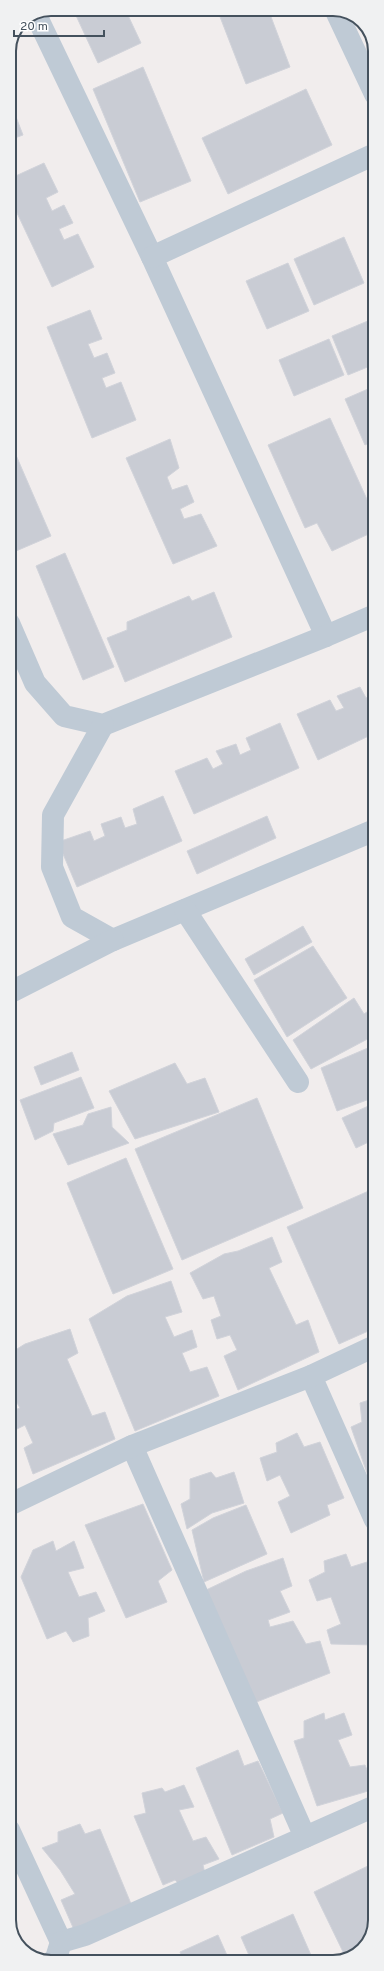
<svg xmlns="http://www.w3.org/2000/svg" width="384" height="1971" font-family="Overpass,sans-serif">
<rect width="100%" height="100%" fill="#f1eded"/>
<!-- building -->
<g fill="#c9ccd4" stroke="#d1d3da">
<path d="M 73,9 L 125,9 L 141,43 L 98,63 Z"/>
<path d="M 217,9 L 268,9 L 290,67 L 246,84 Z"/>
<path d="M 143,67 L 191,181 L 140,202 L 93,89 Z"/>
<path d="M 306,89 L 332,145 L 228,194 L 202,138 Z"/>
<path d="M 9,99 L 23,135 L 9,140 Z"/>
<path d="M 44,163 L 58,192 L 46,198 L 52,211 L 64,205 L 73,223 L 59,229 L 64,240 L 78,234 L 94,267 L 52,287 L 9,196 L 9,179 Z"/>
<path d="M 344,237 L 364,283 L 314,305 L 294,259 Z"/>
<path d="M 288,263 L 309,311 L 267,329 L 246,281 Z"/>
<path d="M 90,310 L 102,339 L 88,344 L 94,358 L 107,353 L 115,373 L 102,378 L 106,388 L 121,382 L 136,420 L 92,438 L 47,327 Z"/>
<path d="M 375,318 L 375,364 L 348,375 L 332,336 Z"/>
<path d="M 329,339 L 344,375 L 294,396 L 279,360 Z"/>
<path d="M 375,386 L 375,440 L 365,445 L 345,399 Z"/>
<path d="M 330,418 L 375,517 L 375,531 L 332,551 L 317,523 L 305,528 L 268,445 Z"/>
<path d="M 9,439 L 51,536 L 9,554 Z"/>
<path d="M 170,439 L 179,468 L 167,477 L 172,490 L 187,485 L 194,502 L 180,509 L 184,519 L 201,514 L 217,546 L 173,564 L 126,458 Z"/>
<path d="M 65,553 L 114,667 L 83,680 L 36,566 Z"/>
<path d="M 214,592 L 232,637 L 125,682 L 107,638 L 127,630 L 127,622 L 189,596 L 192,601 Z"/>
<path d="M 360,687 L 366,698 L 375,694 L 375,733 L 318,760 L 297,714 L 330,700 L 336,711 L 344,708 L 337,696 Z"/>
<path d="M 280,723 L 299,768 L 194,814 L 175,771 L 207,758 L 213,769 L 223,764 L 216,751 L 236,744 L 240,755 L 251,750 L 246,738 Z"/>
<path d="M 163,796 L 182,841 L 77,887 L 58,842 L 90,831 L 94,841 L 105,836 L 101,824 L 121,817 L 125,828 L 137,824 L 133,809 Z"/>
<path d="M 267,816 L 276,838 L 197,874 L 187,851 Z"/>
<path d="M 303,926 L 312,942 L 254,975 L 245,959 Z"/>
<path d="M 313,946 L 347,998 L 287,1037 L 254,980 Z"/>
<path d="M 354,998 L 364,1014 L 374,1007 L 375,1035 L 311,1069 L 293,1040 Z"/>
<path d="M 375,1045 L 375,1097 L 337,1111 L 321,1068 Z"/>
<path d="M 72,1052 L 79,1070 L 41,1085 L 34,1067 Z"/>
<path d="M 175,1063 L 187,1084 L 205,1078 L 219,1112 L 135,1139 L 109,1091 Z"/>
<path d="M 81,1077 L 94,1108 L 54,1123 L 53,1131 L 35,1140 L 20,1100 Z"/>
<path d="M 257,1098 L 303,1208 L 182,1260 L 135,1149 Z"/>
<path d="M 375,1103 L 375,1139 L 356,1148 L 342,1118 Z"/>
<path d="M 111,1107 L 112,1127 L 129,1143 L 68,1165 L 53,1134 L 83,1125 L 88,1114 Z"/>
<path d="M 126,1158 L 173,1269 L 113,1294 L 67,1183 Z"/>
<path d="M 371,1190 L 375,1198 L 375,1222 L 369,1224 L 375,1235 L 375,1328 L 339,1344 L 287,1227 Z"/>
<path d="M 272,1237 L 282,1262 L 269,1268 L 296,1325 L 308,1320 L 319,1352 L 238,1390 L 224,1356 L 237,1350 L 230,1335 L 217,1339 L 211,1320 L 221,1316 L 214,1296 L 203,1299 L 190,1273 L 224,1254 L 238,1251 Z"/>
<path d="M 171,1281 L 182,1312 L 165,1317 L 174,1337 L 192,1330 L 197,1347 L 182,1353 L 190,1372 L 207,1367 L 219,1396 L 135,1431 L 89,1319 L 127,1296 Z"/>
<path d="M 70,1329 L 78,1353 L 67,1359 L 92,1416 L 105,1412 L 115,1439 L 33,1474 L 24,1448 L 33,1443 L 25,1425 L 13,1431 L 9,1423 L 9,1412 L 20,1408 L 9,1389 L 9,1354 L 25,1344 Z"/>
<path d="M 375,1398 L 375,1496 L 351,1427 L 362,1422 L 360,1403 Z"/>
<path d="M 297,1433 L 304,1447 L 320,1442 L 344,1498 L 327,1505 L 330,1515 L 291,1533 L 278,1502 L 290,1496 L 280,1475 L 267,1481 L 260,1458 L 277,1452 L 276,1443 Z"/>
<path d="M 9,1470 L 17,1493 L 9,1496 Z"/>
<path d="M 211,1472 L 216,1478 L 234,1472 L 244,1503 L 212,1513 L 187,1529 L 181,1504 L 190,1499 L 190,1479 Z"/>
<path d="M 143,1504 L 172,1570 L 158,1581 L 167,1602 L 126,1618 L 85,1525 Z"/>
<path d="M 246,1505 L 267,1554 L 204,1582 L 192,1530 L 213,1518 Z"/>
<path d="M 53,1541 L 56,1551 L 74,1541 L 84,1568 L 68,1572 L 79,1597 L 96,1592 L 105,1611 L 88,1618 L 89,1636 L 73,1642 L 66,1631 L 47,1639 L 21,1577 L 33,1550 Z"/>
<path d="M 346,1554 L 351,1567 L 367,1562 L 375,1583 L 375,1645 L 331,1644 L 327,1630 L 341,1624 L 331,1597 L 317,1601 L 309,1580 L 325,1572 L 324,1561 Z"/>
<path d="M 283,1558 L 292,1586 L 280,1591 L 290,1612 L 268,1620 L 270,1627 L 293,1621 L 306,1644 L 320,1641 L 330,1673 L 249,1705 L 204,1591 L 246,1571 Z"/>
<path d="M 375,1700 L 375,1720 L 370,1702 Z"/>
<path d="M 324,1713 L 325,1720 L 344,1713 L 352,1735 L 338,1740 L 350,1767 L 365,1765 L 375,1789 L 317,1806 L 294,1741 L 304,1738 L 304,1721 Z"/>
<path d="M 238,1750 L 244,1766 L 258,1761 L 283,1813 L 270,1819 L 274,1837 L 232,1855 L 196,1768 Z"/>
<path d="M 184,1785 L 194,1807 L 179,1810 L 193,1841 L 206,1837 L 219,1859 L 203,1865 L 206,1878 L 183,1888 L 175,1880 L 163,1885 L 134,1816 L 146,1813 L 142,1793 L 162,1788 L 165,1792 Z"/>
<path d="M 80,1824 L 85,1834 L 100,1829 L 134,1911 L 75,1932 L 61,1900 L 75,1894 L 60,1870 L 42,1848 L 58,1842 L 58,1832 Z"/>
<path d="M 370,1865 L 375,1874 L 375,1920 L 364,1948 L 346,1958 L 314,1892 Z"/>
<path d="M 293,1914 L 314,1962 L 252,1962 L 241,1937 Z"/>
<path d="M 218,1935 L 230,1962 L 184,1962 L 180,1952 Z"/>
</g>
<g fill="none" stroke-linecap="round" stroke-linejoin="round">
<!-- minor -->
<g stroke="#bfcad5" stroke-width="22">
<path d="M 335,9 L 375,94"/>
<path d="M 36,15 L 152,257 L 326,636"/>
<path d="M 152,257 L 375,154"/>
<path d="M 9,623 L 35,683 L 64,716 L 103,725 L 326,636 L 375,615"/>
<path d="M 103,725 L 53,815 L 52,867 L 72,917 L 113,940 L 375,830"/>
<path d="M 185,910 L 298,1082"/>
<path d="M 9,993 L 113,940"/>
<path d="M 311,1376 L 375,1520"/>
<path d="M 132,1446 L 305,1837"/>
<path d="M 9,1505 L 132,1446 L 311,1376 L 375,1346"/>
<path d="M 9,1830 L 61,1942 L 85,1935 L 375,1806"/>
<path d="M 52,1962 L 56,1958 L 61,1942"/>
</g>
</g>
<!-- crop -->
<path d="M0 0H384V1971H0ZM51 16H333A35 35 0 0 1 368 51V1920A35 35 0 0 1 333 1955H51A35 35 0 0 1 16 1920V51A35 35 0 0 1 51 16Z" fill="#f0f1f2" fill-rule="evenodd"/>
<path fill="none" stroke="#44515d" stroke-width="2" d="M51 16H333A35 35 0 0 1 368 51V1920A35 35 0 0 1 333 1955H51A35 35 0 0 1 16 1920V51A35 35 0 0 1 51 16Z"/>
<!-- scale -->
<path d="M14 30v6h90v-6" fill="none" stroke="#44515d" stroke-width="2"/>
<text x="20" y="30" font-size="12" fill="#44515d" stroke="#ffffff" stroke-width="3" paint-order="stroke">20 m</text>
</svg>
